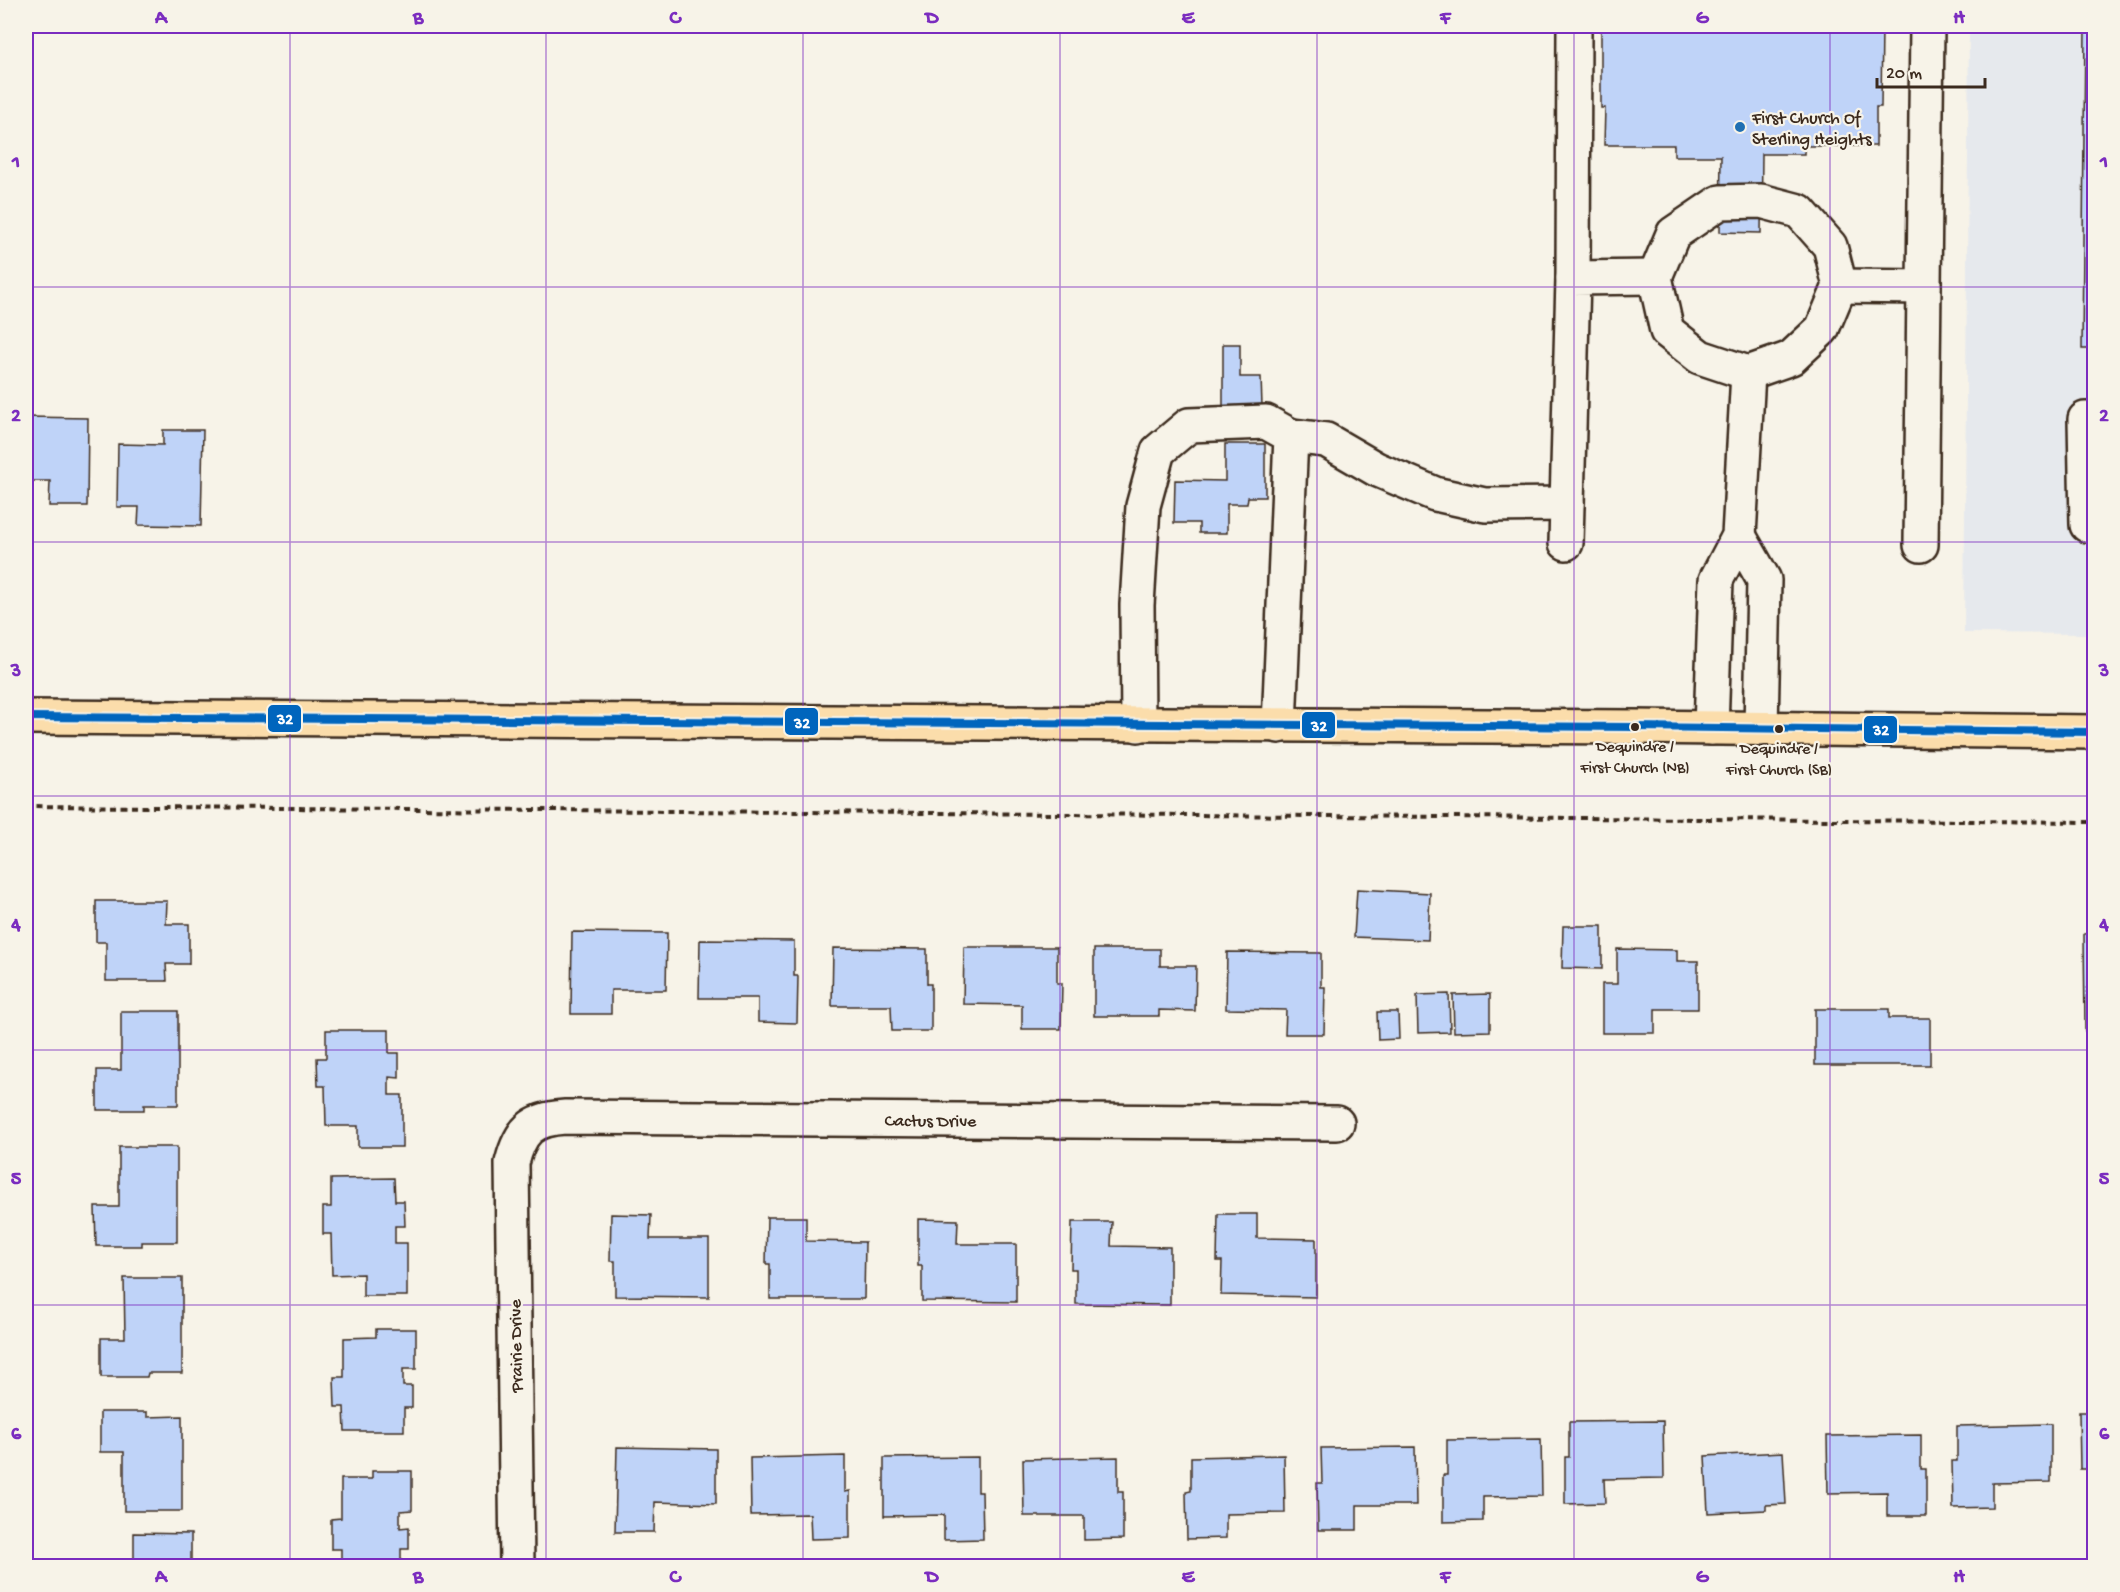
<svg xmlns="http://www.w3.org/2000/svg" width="2120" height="1592" font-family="'Gochi Hand',sans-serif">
<rect width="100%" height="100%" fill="#f7f3e8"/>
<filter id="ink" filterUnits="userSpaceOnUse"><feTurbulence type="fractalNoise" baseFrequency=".0167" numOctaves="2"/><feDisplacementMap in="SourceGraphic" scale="12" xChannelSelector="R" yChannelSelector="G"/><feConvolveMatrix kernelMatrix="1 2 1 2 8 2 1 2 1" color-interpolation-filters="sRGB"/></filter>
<g filter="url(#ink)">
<!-- built -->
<path fill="#e6e9ed" d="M 1969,26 L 2094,26 L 2094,634 L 1964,633 Z"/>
<!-- building -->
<g fill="#bfd3f8" stroke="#3b2a1e" stroke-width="1.5">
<path d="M 1601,26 L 1882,26 L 1881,107 L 1876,107 L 1876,146 L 1804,146 L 1804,154 L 1762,154 L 1761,233 L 1720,232 L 1721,156 L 1674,156 L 1674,145 L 1604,145 L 1605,108 L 1601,108 Z"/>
<path d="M 2085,26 L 2094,26 L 2094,349 L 2082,349 Z"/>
<path d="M 1223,344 L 1240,344 L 1240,377 L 1261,377 L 1262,406 L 1223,406 Z"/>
<path d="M 26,417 L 88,418 L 87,506 L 49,506 L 50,481 L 26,481 Z"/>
<path d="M 163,430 L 203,430 L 201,526 L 138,525 L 139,507 L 117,507 L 118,444 L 163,445 Z"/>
<path d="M 1225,444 L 1265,444 L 1265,497 L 1248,497 L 1247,504 L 1227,504 L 1227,533 L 1199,533 L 1199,523 L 1174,523 L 1175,480 L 1225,481 Z"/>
<path d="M 1357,889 L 1430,893 L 1428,940 L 1354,937 Z"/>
<path d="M 96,901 L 167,901 L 166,924 L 189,924 L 189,964 L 166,964 L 167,981 L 106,981 L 106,942 L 96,942 Z"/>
<path d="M 1563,926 L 1602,926 L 1602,969 L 1562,968 Z"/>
<path d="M 572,932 L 667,933 L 666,990 L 611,990 L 611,1014 L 571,1014 Z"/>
<path d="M 2094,933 L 2094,1031 L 2085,1031 L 2084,934 Z"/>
<path d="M 700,940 L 794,941 L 794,976 L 798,976 L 797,1023 L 758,1022 L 758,998 L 699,998 Z"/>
<path d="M 964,947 L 1057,947 L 1057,983 L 1062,983 L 1061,1029 L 1022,1029 L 1022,1005 L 963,1004 Z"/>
<path d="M 833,948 L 927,949 L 927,984 L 931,984 L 931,1031 L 892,1031 L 891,1006 L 832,1006 Z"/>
<path d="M 1094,949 L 1160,949 L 1160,966 L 1196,966 L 1195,1011 L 1159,1010 L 1159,1016 L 1094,1016 Z"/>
<path d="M 1617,949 L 1677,950 L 1677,961 L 1698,961 L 1698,1009 L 1655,1009 L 1655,1033 L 1602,1033 L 1602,984 L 1617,984 Z"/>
<path d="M 1227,952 L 1321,953 L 1321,987 L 1325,987 L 1324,1034 L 1285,1034 L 1286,1010 L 1226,1009 Z"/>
<path d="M 1449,994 L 1450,1032 L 1418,1033 L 1417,995 Z"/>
<path d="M 1490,994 L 1490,1031 L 1454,1032 L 1453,995 Z"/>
<path d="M 1815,1009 L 1889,1009 L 1889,1018 L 1930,1018 L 1930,1065 L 1815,1065 Z"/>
<path d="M 121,1011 L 178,1011 L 178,1105 L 144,1105 L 144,1110 L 97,1110 L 97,1070 L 121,1070 Z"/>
<path d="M 1377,1012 L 1398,1012 L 1399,1039 L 1378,1040 Z"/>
<path d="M 326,1030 L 389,1030 L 389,1053 L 399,1053 L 399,1078 L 389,1077 L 389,1095 L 402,1095 L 402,1147 L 358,1147 L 358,1126 L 326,1126 L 325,1086 L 318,1086 L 317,1058 L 326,1058 Z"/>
<path d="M 119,1147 L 177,1147 L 177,1242 L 142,1242 L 142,1246 L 96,1246 L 95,1207 L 119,1207 Z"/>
<path d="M 394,1178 L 395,1201 L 404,1201 L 405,1226 L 395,1226 L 395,1243 L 407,1243 L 407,1296 L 363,1296 L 363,1274 L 332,1275 L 331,1234 L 323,1234 L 323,1207 L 331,1207 L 331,1179 Z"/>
<path d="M 611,1214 L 651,1215 L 650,1239 L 709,1239 L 709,1297 L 615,1296 L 615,1261 L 610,1261 Z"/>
<path d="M 1218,1214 L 1257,1214 L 1257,1238 L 1316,1239 L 1316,1297 L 1221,1295 L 1222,1261 L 1217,1261 Z"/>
<path d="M 767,1217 L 806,1217 L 806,1241 L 865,1242 L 864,1299 L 770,1299 L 770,1264 L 766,1264 Z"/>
<path d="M 918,1219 L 958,1220 L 957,1244 L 1016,1244 L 1016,1302 L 922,1301 L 922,1266 L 918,1266 Z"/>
<path d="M 1072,1222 L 1112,1222 L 1111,1246 L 1170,1247 L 1170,1305 L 1076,1304 L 1076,1269 L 1071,1269 Z"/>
<path d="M 124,1278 L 182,1278 L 182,1373 L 148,1373 L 147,1377 L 101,1377 L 101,1338 L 125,1338 Z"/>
<path d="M 376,1329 L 416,1329 L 416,1369 L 403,1369 L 403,1386 L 412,1386 L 412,1408 L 404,1408 L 404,1431 L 345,1431 L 344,1407 L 335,1407 L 334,1377 L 344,1377 L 344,1338 L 376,1337 Z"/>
<path d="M 100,1412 L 147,1412 L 147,1417 L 182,1416 L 182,1511 L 124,1511 L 124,1452 L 100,1452 Z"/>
<path d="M 2079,1412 L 2094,1412 L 2094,1469 L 2080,1469 Z"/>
<path d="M 1663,1421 L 1664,1478 L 1604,1479 L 1605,1503 L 1565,1504 L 1565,1457 L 1569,1457 L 1569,1422 Z"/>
<path d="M 2051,1424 L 2051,1482 L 1992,1483 L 1992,1507 L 1953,1508 L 1952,1461 L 1957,1461 L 1957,1426 Z"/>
<path d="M 1921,1435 L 1921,1469 L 1926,1469 L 1926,1516 L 1887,1516 L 1887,1492 L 1828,1493 L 1827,1436 Z"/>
<path d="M 1541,1439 L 1542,1496 L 1483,1497 L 1483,1521 L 1443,1522 L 1443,1475 L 1447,1475 L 1447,1440 Z"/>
<path d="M 617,1447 L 716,1449 L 716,1504 L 655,1502 L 654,1532 L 615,1532 Z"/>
<path d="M 1415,1447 L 1416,1505 L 1357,1505 L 1357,1530 L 1318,1530 L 1317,1483 L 1322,1483 L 1321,1448 Z"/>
<path d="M 1783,1452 L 1786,1504 L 1766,1505 L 1766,1510 L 1708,1513 L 1705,1456 Z"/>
<path d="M 1284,1455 L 1285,1513 L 1226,1514 L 1226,1538 L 1187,1539 L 1186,1492 L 1191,1491 L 1191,1457 Z"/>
<path d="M 845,1456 L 845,1492 L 850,1491 L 850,1538 L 811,1539 L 810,1514 L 751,1515 L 750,1458 Z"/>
<path d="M 978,1457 L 978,1492 L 982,1492 L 983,1539 L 944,1540 L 944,1515 L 884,1516 L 884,1458 Z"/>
<path d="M 1118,1457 L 1118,1492 L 1123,1492 L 1123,1539 L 1084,1540 L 1084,1516 L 1024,1516 L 1023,1459 Z"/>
<path d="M 372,1471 L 412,1471 L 412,1510 L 400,1511 L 400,1528 L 409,1527 L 409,1549 L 401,1549 L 401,1566 L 341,1566 L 341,1549 L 331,1549 L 331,1519 L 341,1518 L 341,1479 L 372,1479 Z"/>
<path d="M 134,1533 L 191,1534 L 191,1566 L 134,1566 Z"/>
</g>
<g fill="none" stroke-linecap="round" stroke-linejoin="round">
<!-- minor casing -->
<g stroke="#3b2a1e" stroke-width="38">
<g id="minor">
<path d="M 1761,201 L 1799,211 L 1830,246 L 1840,286 L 1822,329 L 1791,358 L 1748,373 L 1700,357 L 1667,331 L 1655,277 L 1673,234 L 1720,202 Z"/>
<path d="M 1573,278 L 1574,26"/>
<path d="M 1840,286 L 1924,287"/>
<path d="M 2094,419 L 2085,419 L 2087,525 L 2094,525"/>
<path d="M 1291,436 L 1326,440 L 1376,469 L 1435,494 L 1485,505 L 1567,504"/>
<path d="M 1739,536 L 1764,580 L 1761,729"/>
<path d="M 1566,543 L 1573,278 L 1655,277"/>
<path d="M 1921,545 L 1927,26"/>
<path d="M 1138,725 L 1137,605 L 1143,506 L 1158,451 L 1189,425 L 1266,422 L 1291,436 L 1279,726"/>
<path d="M 1711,728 L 1716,580 L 1739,536 L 1748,373"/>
<path id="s1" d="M 517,1566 L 512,1163 C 520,1131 531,1119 565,1117 L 1337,1123"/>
</g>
</g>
<!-- major casing -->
<g stroke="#3b2a1e" stroke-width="38">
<path id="major" d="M 26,717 L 1634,727 L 2094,732"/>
</g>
<!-- path -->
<path stroke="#3b2a1e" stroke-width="4" stroke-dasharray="6 4.5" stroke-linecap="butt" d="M 26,806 L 2094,822"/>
<!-- minor -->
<use href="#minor" stroke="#f7f3e8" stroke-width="33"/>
<!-- major -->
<use href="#major" stroke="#fbddab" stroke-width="33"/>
<!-- bus-1 casing -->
<g stroke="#f7f3e8" stroke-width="12">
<path id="bus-1" d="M 26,717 L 1634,727 L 2094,732"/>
</g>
<!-- bus-1 -->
<use href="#bus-1" stroke="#0065bd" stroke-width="8"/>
</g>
</g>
<!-- grid -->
<path fill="none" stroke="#7b2cbf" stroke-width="1.5" stroke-opacity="0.55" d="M 290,26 L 290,1566M 546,26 L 546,1566M 803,26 L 803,1566M 1060,26 L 1060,1566M 1317,26 L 1317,1566M 1574,26 L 1574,1566M 1830,26 L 1830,1566M 26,287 L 2094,287M 26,542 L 2094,542M 26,796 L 2094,796M 26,1050 L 2094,1050M 26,1305 L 2094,1305"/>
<!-- markers -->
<circle fill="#1f6fb2" stroke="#f7f3e8" stroke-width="2" cx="1740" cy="127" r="6"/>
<g fill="#3b2a1e" stroke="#f7f3e8" stroke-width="2">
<circle cx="1635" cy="727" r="5"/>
<circle cx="1779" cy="729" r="5"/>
</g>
<g text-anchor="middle" stroke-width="4.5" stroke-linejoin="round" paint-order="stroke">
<!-- bus labels -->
<g font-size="16" fill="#3b2a1e" stroke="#f7f3e8">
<text x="1635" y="751">Dequindre /<tspan x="1635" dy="21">First Church (NB)</tspan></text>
<text x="1779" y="753">Dequindre /<tspan x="1779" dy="21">First Church (SB)</tspan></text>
</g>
<!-- poi labels -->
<g font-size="18" fill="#3b2a1e" stroke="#f7f3e8" text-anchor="start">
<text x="1752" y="123">First Church Of<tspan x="1752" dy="21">Sterling Heights</tspan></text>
</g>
<!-- street labels -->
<g font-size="18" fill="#3b2a1e" stroke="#f7f3e8">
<text dy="6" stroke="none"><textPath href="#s1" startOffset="846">Cactus Drive</textPath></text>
<text transform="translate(515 1346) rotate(-91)" y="6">Prairie Drive</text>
</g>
</g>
<g stroke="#f7f3e8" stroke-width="2">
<rect x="267" y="704" width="35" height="29" rx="6" fill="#0065bd"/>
<rect x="784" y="707" width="35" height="29" rx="6" fill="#0065bd"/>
<rect x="1301" y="711" width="35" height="28" rx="6" fill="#0065bd"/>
<rect x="1863" y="715" width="35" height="29" rx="6" fill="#0065bd"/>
</g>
<g font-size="16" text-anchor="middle" font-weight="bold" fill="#fff">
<text x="285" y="724">32</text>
<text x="802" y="728">32</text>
<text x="1319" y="731">32</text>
<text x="1881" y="735">32</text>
</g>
<!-- margin -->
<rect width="2120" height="1592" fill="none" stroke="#f7f3e8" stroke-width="66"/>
<!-- scale -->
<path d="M1877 78v9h108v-9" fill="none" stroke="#3b2a1e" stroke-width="3"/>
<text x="1886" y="78" font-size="18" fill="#3b2a1e" stroke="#f7f3e8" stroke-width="4.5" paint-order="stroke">20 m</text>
<rect x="33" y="33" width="2054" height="1526" fill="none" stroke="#7b2cbf" stroke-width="2"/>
<g font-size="20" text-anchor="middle" font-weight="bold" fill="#7b2cbf">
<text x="161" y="23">A</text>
<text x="418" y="23">B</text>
<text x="675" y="23">C</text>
<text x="932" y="23">D</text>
<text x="1188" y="23">E</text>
<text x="1445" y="23">F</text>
<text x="1702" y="23">G</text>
<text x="1959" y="23">H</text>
<text x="16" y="167">1</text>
<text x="2104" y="167">1</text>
<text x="16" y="421">2</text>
<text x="2104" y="421">2</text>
<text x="16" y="676">3</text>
<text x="2104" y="676">3</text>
<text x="16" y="930">4</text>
<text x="2104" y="930">4</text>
<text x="16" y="1184">5</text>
<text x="2104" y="1184">5</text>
<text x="16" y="1439">6</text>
<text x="2104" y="1439">6</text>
<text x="161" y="1582">A</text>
<text x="418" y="1582">B</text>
<text x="675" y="1582">C</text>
<text x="932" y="1582">D</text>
<text x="1188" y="1582">E</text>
<text x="1445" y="1582">F</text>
<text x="1702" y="1582">G</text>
<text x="1959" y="1582">H</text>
</g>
</svg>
